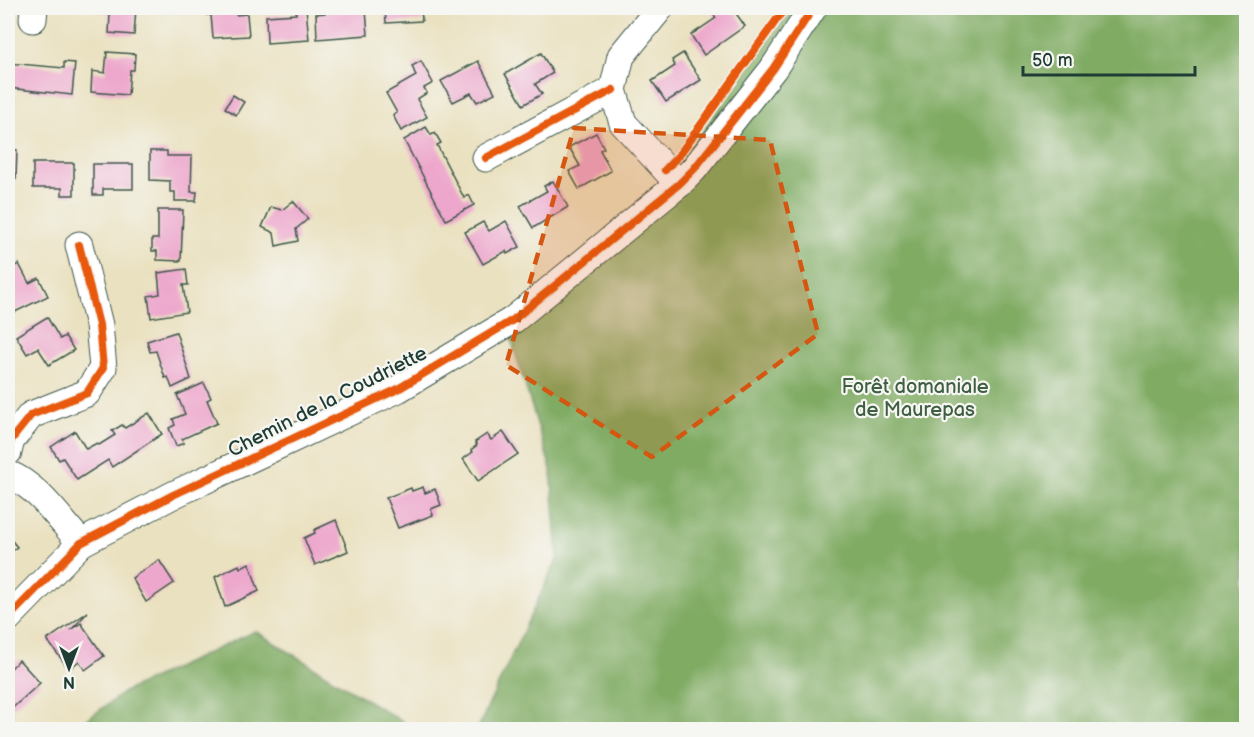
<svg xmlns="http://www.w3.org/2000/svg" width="1254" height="737" font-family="'Balsamiq Sans',sans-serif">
<rect width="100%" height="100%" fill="#f6f6f2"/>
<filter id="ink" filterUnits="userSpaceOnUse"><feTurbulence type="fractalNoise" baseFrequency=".0167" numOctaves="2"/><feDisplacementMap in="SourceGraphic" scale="12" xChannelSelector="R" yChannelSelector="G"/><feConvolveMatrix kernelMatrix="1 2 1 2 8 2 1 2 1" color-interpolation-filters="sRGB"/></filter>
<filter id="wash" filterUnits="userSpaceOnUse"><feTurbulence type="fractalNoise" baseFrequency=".008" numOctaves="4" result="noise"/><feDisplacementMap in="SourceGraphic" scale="24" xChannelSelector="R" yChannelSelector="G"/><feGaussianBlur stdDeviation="1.35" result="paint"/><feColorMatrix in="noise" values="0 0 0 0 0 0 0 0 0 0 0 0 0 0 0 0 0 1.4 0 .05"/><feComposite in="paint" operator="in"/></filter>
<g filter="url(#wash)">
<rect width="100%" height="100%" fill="#eae1c0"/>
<!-- forest -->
<g fill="#80ab63" stroke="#50744c" stroke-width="1.5">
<path d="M 793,8 L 1246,8 L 1246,729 L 477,730 L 558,557 L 551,469 L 508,329 L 674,169 Z"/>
<path d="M 255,631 L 414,729 L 74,729 L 126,691 Z"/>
</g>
<g id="blocks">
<!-- building -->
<g fill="#eda7cc">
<path d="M 99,8 L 136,8 L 134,35 L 109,33 L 110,13 L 99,12 Z"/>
<path d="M 206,8 L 236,8 L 236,15 L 247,14 L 249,36 L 213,38 L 211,15 L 207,15 Z"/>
<path d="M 306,8 L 309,40 L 267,43 L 266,16 L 296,14 L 296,9 Z"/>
<path d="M 325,8 L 336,8 L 337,12 L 366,10 L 368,35 L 317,39 L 316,14 L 325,13 Z"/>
<path d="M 385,8 L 421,8 L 422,21 L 386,23 Z"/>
<path d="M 718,8 L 722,8 L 724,11 L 732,8 L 745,26 L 704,55 L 691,35 L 716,18 L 712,12 Z"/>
<path d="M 107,52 L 135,54 L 134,70 L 130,70 L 128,95 L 91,92 L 92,71 L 105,73 Z"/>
<path d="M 541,53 L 553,73 L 535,84 L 542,94 L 523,105 L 505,74 Z"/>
<path d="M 683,53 L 701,80 L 666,102 L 652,81 L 675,66 L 672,60 Z"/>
<path d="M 421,61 L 433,83 L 424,88 L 427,93 L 417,99 L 427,117 L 401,131 L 393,115 L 397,113 L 386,93 L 416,76 L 412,66 Z"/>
<path d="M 478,61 L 495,93 L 477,102 L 471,93 L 453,102 L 441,81 Z"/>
<path d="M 64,62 L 75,63 L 72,95 L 8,88 L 8,63 L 64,68 Z"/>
<path d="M 233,95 L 244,102 L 236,115 L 225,108 Z"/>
<path d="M 426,127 L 431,135 L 435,133 L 441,143 L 437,145 L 464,198 L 469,195 L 474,205 L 446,220 L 404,140 Z"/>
<path d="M 596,133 L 604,148 L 600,150 L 611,171 L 579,189 L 569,171 L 580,166 L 569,147 Z"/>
<path d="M 8,150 L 17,150 L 16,179 L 8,179 Z"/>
<path d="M 150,151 L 167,151 L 167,156 L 192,156 L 191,192 L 197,192 L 196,201 L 175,201 L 175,192 L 170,192 L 170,181 L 150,180 Z"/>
<path d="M 33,163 L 74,163 L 74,195 L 62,195 L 62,188 L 33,188 Z"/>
<path d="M 93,164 L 133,164 L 133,189 L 103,189 L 103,195 L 93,195 Z"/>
<path d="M 553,181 L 568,207 L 533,228 L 520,206 L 547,191 L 544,186 Z"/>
<path d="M 293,201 L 308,219 L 296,229 L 298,241 L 276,246 L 274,233 L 262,227 L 271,207 L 282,210 Z"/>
<path d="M 158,210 L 183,210 L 181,261 L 157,260 L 157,251 L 152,251 L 152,239 L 158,239 Z"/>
<path d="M 506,221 L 520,247 L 507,254 L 506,251 L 483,264 L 465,232 L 483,222 L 489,231 Z"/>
<path d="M 11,258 L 15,266 L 19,264 L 29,283 L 39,278 L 48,296 L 15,312 L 8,298 L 8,259 Z"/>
<path d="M 186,269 L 188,285 L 183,285 L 187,312 L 151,318 L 148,296 L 160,294 L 158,273 Z"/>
<path d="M 47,317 L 60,339 L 65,336 L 74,350 L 49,365 L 38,348 L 27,354 L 16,336 Z"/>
<path d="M 176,332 L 191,379 L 172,388 L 168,377 L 165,378 L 156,351 L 150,352 L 147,341 Z"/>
<path d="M 204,383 L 211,398 L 207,400 L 217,423 L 182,439 L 184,443 L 176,446 L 169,428 L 175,425 L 173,419 L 185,414 L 177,395 Z"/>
<path d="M 149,413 L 162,434 L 112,467 L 108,460 L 77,480 L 63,458 L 59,460 L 51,447 L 75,431 L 86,449 L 97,443 L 99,445 L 115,435 L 112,431 L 122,425 L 125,428 Z"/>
<path d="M 503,432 L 518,454 L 478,481 L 463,459 L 473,452 L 471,450 L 477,445 L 475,442 L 487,434 L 491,440 Z"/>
<path d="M 423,487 L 425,493 L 435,489 L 441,505 L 431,509 L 433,515 L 398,528 L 386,498 L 411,488 L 412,491 Z"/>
<path d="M 336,520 L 348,551 L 315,565 L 304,538 L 315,533 L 314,530 Z"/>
<path d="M 8,536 L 17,547 L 8,555 Z"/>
<path d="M 159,560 L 174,583 L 146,602 L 132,578 Z"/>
<path d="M 249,563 L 259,591 L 225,607 L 215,577 L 239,565 L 240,568 Z"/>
<path d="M 88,612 L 71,630 L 81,623 L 104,656 L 85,670 L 79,661 L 69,669 L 47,640 Z"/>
<path d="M 19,660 L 40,683 L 8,712 L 8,671 Z"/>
</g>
</g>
</g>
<g filter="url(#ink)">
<use href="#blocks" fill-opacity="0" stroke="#3d5649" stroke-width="1.5"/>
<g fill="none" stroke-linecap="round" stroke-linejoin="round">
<!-- minor casing -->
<g stroke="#3d5649" stroke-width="29">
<g id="minor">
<path d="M 660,8 L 621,56 L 613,90 L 623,123 L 679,184"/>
<path d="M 33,19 L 34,8"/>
<path d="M 486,158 L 613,90"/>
<path d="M 8,452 L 11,440 L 31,415 L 87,393 L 103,368 L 99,325 L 79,245"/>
<path d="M 8,474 C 38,486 60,520 81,543"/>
<path d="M 8,618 L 81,543 L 173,495 L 398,389 L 513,320 L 679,184 L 694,169 L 773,69 L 813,8"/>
</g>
</g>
<!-- minor -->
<use href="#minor" stroke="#fff" stroke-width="27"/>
<!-- cycleway casing -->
<g stroke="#f6f6f2" stroke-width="11">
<g id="cycleway">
<path d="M 486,158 L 613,90"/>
<path d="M 665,170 L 679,155 L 785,8"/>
<path d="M 8,452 L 11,440 L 31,415 L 87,393 L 103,368 L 99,325 L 79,245"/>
<path d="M 8,618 L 81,543 L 173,495 L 398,389 L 513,320 L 679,184 L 694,169 L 773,69 L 813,8"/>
</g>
</g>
<!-- cycleway -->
<use href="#cycleway" stroke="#e8590c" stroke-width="8"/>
</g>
</g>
<!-- marked area -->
<path fill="#d45610" fill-opacity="0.2" stroke="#d45610" stroke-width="4.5" stroke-dasharray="12 8" stroke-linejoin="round" d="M 574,128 L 770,140 L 818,334 L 652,457 L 506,365 Z"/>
<g text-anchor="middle" stroke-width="4.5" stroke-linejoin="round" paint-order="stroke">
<!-- park labels -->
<g font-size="20" fill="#3f5f43" stroke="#f6f6f2">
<text x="915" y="393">Forêt domaniale<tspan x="915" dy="23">de Maurepas</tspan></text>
</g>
<!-- street labels -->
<g font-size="20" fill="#1f3d34" stroke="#f6f6f2">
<text transform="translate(327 401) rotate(-27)" y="7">Chemin de la Coudriette</text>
</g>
</g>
<!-- margin -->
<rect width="1254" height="737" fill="none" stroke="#f6f6f2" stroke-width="30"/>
<!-- north arrow -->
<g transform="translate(69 668) rotate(180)" stroke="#f6f6f2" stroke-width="4.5" paint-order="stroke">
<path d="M0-4.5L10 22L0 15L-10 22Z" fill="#1f3d34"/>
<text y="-9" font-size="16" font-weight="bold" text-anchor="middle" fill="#1f3d34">N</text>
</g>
<!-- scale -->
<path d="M1023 66v9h172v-9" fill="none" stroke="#1f3d34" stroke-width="3"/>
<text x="1032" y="66" font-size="18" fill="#1f3d34" stroke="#f6f6f2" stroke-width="4.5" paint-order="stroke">50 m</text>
</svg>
